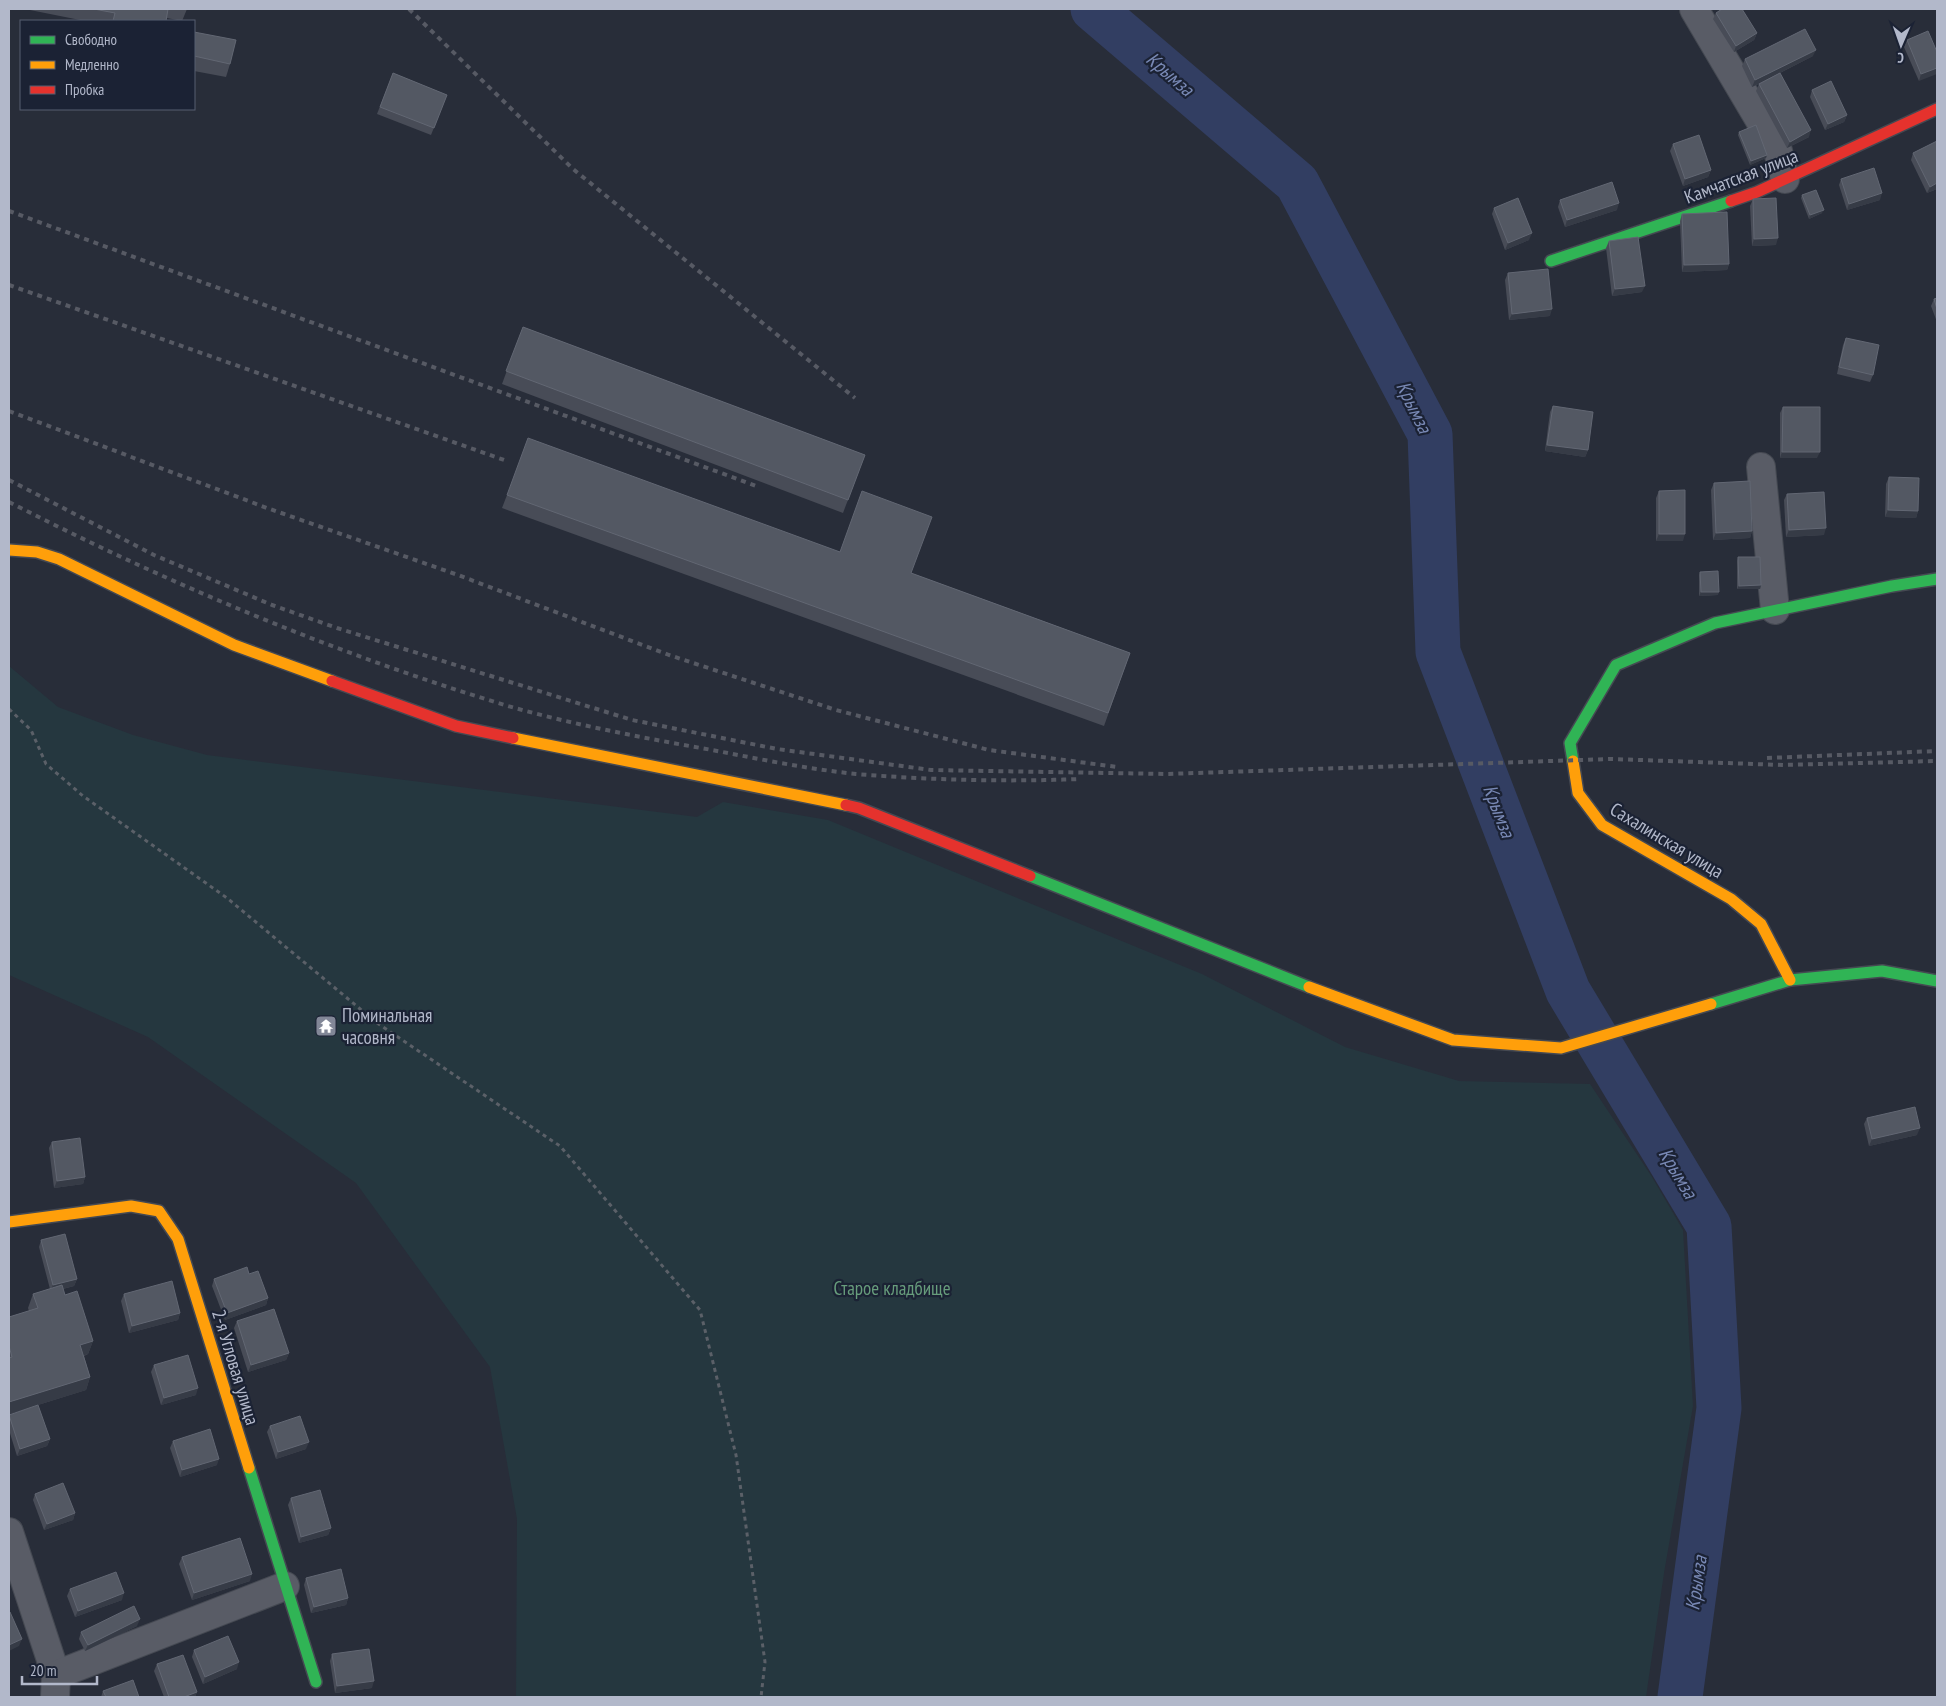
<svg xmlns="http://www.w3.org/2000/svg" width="1946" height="1706" font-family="'PT Sans Narrow',sans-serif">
<rect width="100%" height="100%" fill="#282d39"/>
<!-- green -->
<path fill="#25373f" d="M 9,666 L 58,707 L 133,735 L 207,755 L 697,817 L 723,802 L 828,820 L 1202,974 L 1345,1047 L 1459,1081 L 1590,1084 L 1652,1177 L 1683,1230 L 1693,1406 L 1664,1573 L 1646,1697 L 516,1697 L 517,1519 L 490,1367 L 356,1183 L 148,1037 L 9,975 Z"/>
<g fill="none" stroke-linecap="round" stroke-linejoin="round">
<!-- river -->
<path stroke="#323e62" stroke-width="45" d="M 1093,9 L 1297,183 L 1430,434 L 1438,652 L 1568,991 L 1709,1226 L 1719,1408 L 1680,1697"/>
<!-- street casing -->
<g stroke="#454952" stroke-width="30">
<g id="street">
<path d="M 1694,9 L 1778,151 L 1785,179"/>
<path d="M 1761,467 L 1775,610"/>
<path d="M 9,1532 L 56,1675 L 55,1697"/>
<path d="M 56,1675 L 285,1586"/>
</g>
</g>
<!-- fast casing -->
<g stroke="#454952" stroke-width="14">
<g id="fast">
<path d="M 1551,261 L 1731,201"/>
<path d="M 1573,761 L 1570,743 L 1616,665 L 1715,623 L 1892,586 L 1937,579"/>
<path d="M 1030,876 L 1309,987"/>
<path d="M 1711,1004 L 1790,980 L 1882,971 L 1937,981"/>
<path d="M 249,1468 L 316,1682"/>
</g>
</g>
<!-- slow casing -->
<g stroke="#454952" stroke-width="14">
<g id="slow">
<path d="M 9,550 L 37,552 L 59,559 L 234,645 L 332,681"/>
<path d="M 513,738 L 846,805"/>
<path d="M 1573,761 L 1578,793 L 1602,825 L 1731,899 L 1761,924 L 1790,980"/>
<path d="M 1309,987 L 1453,1040 L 1561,1048 L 1711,1004"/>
<path d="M 9,1222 L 131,1206 L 159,1211 L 178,1239 L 249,1468"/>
</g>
</g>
<!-- jam casing -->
<g stroke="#454952" stroke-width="14">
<g id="jam">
<path d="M 1731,201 L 1757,192 L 1937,109"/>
<path d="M 332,681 L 456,726 L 513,738"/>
<path d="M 846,805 L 859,808 L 1030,876"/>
</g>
</g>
<!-- path -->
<path stroke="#5b6068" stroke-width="3" stroke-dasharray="4 4" stroke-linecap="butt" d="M 9,709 L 31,730 L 46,764 L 83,796 L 227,898 L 377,1023 L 560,1146 L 700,1310 L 736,1455 L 765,1662 L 761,1697"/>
<!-- street -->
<use href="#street" stroke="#595c66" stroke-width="28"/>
<!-- fast -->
<use href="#fast" stroke="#30b455" stroke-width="11"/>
<!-- slow -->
<use href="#slow" stroke="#ff9f0a" stroke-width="11"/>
<!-- jam -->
<use href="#jam" stroke="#e5322d" stroke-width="11"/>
<!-- rail -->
<g stroke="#575a64" stroke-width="4" stroke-dasharray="5 5" stroke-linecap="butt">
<path d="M 409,9 L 573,169 L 855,398"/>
<path d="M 9,211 L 759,487"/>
<path d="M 9,285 L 507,461"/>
<path d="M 9,411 L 267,508 L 458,575 L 669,655 L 836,710 L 989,750 L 1117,767"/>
<path d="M 9,480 L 154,555 L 272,605 L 337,628 L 632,720 L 777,749 L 931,770 L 1166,774 L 1611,759 L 1783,765 L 1937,761"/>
<path d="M 9,502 C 169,584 336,654 508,706 C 574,725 644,738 712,750 C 759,759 808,769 856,774 C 931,780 1006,782 1081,779"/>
<path d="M 1767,758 L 1937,751"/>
</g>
</g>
<!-- wall -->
<g fill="#484c57">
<path d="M 25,9 L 187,9 L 182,21 L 167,18 L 166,21 L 85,21 Z"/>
<path d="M 1716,13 L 1757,33 L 1754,40 L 1734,52 L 1713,19 Z"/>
<path d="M 194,32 L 230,64 L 226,77 L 194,71 Z"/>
<path d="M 1907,40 L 1937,52 L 1919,81 L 1904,47 Z"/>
<path d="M 1813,56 L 1780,73 L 1809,137 L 1787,148 L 1756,91 L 1759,84 L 1765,81 L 1752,87 L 1742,66 L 1745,59 Z"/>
<path d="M 393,73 L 447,95 L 431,135 L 377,114 Z"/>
<path d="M 1812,90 L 1847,115 L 1844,122 L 1825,130 L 1810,97 Z"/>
<path d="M 1739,132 L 1767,155 L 1766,158 L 1750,165 L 1738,135 Z"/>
<path d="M 1673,144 L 1711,170 L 1708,177 L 1683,186 L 1670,151 Z"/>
<path d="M 1913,153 L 1937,189 L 1927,193 L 1911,160 Z"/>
<path d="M 1841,179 L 1880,200 L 1847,210 L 1839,185 Z"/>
<path d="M 1802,195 L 1822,213 L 1809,219 L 1801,198 Z"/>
<path d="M 1753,199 L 1776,245 L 1752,246 L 1750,206 Z"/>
<path d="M 1560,200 L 1617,210 L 1565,227 L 1558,207 Z"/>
<path d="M 1494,208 L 1529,240 L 1505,250 L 1492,214 Z"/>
<path d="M 1682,214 L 1729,264 L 1727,270 L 1682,272 L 1680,221 Z"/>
<path d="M 1609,241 L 1642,292 L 1612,296 L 1606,248 Z"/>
<path d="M 1508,273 L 1550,316 L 1509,320 L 1505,280 Z"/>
<path d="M 1937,298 L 1937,322 L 1931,306 L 1934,299 Z"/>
<path d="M 523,327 L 865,455 L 843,513 L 502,384 Z"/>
<path d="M 1846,338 L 1873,375 L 1870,382 L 1837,374 L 1843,345 Z"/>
<path d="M 1553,406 L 1588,450 L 1585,457 L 1545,451 L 1550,412 Z"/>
<path d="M 1783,407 L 1817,458 L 1780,458 L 1780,413 Z"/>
<path d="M 1889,477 L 1918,511 L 1916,518 L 1885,517 L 1886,484 Z"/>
<path d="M 1714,483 L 1752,531 L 1750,538 L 1713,540 L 1711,490 Z"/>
<path d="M 1659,491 L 1683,541 L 1656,541 L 1656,498 Z"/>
<path d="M 1787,494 L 1824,535 L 1786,537 L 1784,500 Z"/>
<path d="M 507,495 L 840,552 L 911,573 L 1130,653 L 1104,726 L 502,508 Z"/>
<path d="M 1738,557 L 1761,585 L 1760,589 L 1737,589 L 1737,561 Z"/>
<path d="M 1700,572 L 1718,595 L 1699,596 L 1699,575 Z"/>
<path d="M 1867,1118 L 1917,1135 L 1869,1146 L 1864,1124 Z"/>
<path d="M 52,1142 L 85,1177 L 83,1184 L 54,1188 L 49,1148 Z"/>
<path d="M 41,1240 L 77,1279 L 74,1286 L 63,1289 L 65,1295 L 93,1341 L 88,1354 L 84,1356 L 90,1377 L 86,1390 L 9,1414 L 9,1317 L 29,1311 L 28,1308 L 33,1294 L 50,1289 L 39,1247 Z"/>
<path d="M 249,1274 L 268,1298 L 266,1305 L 225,1320 L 212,1286 L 214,1279 Z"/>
<path d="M 124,1294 L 180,1313 L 178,1320 L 129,1333 L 121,1301 Z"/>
<path d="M 237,1321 L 289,1353 L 286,1360 L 248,1372 L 234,1328 Z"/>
<path d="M 154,1365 L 196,1395 L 161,1405 L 151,1372 Z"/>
<path d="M 9,1415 L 50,1439 L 47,1446 L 17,1456 L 9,1430 Z"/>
<path d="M 270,1426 L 306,1449 L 276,1459 L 267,1432 Z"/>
<path d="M 173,1441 L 217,1465 L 180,1477 L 170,1448 Z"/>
<path d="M 35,1494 L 75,1513 L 73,1520 L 44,1530 L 33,1500 Z"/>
<path d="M 291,1498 L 331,1528 L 328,1535 L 299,1543 L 288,1505 Z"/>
<path d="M 182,1557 L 250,1581 L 192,1600 L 179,1564 Z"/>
<path d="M 306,1578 L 348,1598 L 346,1605 L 311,1613 L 304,1585 Z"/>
<path d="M 70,1589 L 122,1600 L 75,1617 L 67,1596 Z"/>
<path d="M 137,1626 L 85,1651 L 79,1639 L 81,1632 Z"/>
<path d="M 194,1650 L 237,1669 L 203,1684 L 192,1657 Z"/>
<path d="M 332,1654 L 372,1688 L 335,1693 L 330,1661 Z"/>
<path d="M 157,1664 L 197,1692 L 195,1697 L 164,1697 L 154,1671 Z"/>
<path d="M 103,1691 L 139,1697 L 101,1697 Z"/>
</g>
<!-- shaded-wall -->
<g fill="#363b46">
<path d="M 1757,33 L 1754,40 L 1734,52 L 1736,46 Z"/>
<path d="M 1816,50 L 1813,56 L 1752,87 L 1755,80 Z"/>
<path d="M 1937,68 L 1937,74 L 1919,81 L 1921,74 Z"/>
<path d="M 1847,115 L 1844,122 L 1825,130 L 1828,124 Z"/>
<path d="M 1811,130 L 1809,137 L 1787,148 L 1790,142 Z"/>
<path d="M 1767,155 L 1766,158 L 1750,165 L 1751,161 Z"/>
<path d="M 1711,170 L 1708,177 L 1683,186 L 1685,179 Z"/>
<path d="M 1937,183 L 1937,189 L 1927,193 L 1930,187 Z"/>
<path d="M 1882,193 L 1880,200 L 1847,210 L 1849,204 Z"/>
<path d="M 1619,203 L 1617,210 L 1565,227 L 1567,220 Z"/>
<path d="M 1824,210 L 1822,213 L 1809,219 L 1810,215 Z"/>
<path d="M 1532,233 L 1529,240 L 1505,250 L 1508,243 Z"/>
<path d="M 1778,238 L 1776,245 L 1752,246 L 1754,239 Z"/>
<path d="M 1729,264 L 1727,270 L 1682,272 L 1684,265 Z"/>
<path d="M 1645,286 L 1642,292 L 1612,296 L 1615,289 Z"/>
<path d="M 1552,309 L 1550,316 L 1509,320 L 1512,314 Z"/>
<path d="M 1547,445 L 1588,450 L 1585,457 L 1545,451 Z"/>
<path d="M 1782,452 L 1820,452 L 1817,458 L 1780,458 Z"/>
<path d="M 1888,510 L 1918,511 L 1916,518 L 1885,517 Z"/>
<path d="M 1826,528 L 1824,535 L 1786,537 L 1789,530 Z"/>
<path d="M 1752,531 L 1750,538 L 1713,540 L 1716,533 Z"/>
<path d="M 1659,534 L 1685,534 L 1683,541 L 1656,541 Z"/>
<path d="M 1761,585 L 1760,589 L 1737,589 L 1739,586 Z"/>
<path d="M 1701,592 L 1719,592 L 1718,595 L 1699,596 Z"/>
<path d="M 1920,1128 L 1917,1135 L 1869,1146 L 1872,1139 Z"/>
<path d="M 85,1177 L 83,1184 L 54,1188 L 57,1181 Z"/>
<path d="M 77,1279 L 74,1286 L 50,1292 L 53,1285 Z"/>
<path d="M 268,1298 L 266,1305 L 225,1320 L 227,1313 Z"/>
<path d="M 180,1313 L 178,1320 L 129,1333 L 132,1326 Z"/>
<path d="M 93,1341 L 88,1354 L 76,1358 L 80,1345 Z"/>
<path d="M 289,1353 L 286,1360 L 248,1372 L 251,1365 Z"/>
<path d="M 90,1377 L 86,1390 L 9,1414 L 9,1402 Z"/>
<path d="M 198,1388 L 196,1395 L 161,1405 L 164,1398 Z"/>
<path d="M 50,1439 L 47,1446 L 17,1456 L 20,1449 Z"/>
<path d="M 309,1442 L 306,1449 L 276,1459 L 278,1452 Z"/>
<path d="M 219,1459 L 217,1465 L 180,1477 L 182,1470 Z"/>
<path d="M 75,1513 L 73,1520 L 44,1530 L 47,1524 Z"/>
<path d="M 331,1528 L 328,1535 L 299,1543 L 301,1537 Z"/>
<path d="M 252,1574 L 250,1581 L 192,1600 L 194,1593 Z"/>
<path d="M 124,1593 L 122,1600 L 75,1617 L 78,1611 Z"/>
<path d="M 348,1598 L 346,1605 L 311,1613 L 314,1607 Z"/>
<path d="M 140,1619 L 137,1626 L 85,1651 L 88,1645 Z"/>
<path d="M 22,1639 L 19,1646 L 9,1651 L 9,1645 Z"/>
<path d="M 239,1662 L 237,1669 L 203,1684 L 205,1677 Z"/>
<path d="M 374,1681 L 372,1688 L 335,1693 L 337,1686 Z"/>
<path d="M 197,1692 L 195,1697 L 184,1697 Z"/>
</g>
<!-- building -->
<g fill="#535863" stroke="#626773">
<path d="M 94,9 L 168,9 L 166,21 L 113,21 L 115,13 Z"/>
<path d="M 1722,9 L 1742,9 L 1757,33 L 1736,46 L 1716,13 Z"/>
<path d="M 1805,29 L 1816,50 L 1755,80 L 1745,59 Z"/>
<path d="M 1928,31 L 1937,52 L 1937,68 L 1921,74 L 1907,40 Z"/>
<path d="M 194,32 L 236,40 L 230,64 L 194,56 Z"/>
<path d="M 393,73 L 447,95 L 434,128 L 380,107 Z"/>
<path d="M 1780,73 L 1811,130 L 1790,142 L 1759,84 Z"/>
<path d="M 1831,81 L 1847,115 L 1828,124 L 1812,90 Z"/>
<path d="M 1756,125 L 1767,155 L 1751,161 L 1739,132 Z"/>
<path d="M 1699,135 L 1711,170 L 1685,179 L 1673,144 Z"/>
<path d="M 1937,141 L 1937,183 L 1930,187 L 1913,153 Z"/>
<path d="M 1874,168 L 1882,193 L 1849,204 L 1841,179 Z"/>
<path d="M 1612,182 L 1619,203 L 1567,220 L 1560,200 Z"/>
<path d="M 1816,190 L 1824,210 L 1810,215 L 1802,195 Z"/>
<path d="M 1518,198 L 1532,233 L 1508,243 L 1494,208 Z"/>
<path d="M 1776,198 L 1778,238 L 1754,239 L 1753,199 Z"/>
<path d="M 1727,212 L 1729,264 L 1684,265 L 1682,214 Z"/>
<path d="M 1638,237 L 1645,286 L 1615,289 L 1609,241 Z"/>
<path d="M 1548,269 L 1552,309 L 1512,314 L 1508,273 Z"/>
<path d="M 1937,298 L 1937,309 L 1934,299 Z"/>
<path d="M 523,327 L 865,455 L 848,500 L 506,371 Z"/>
<path d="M 1846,338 L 1879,345 L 1873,375 L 1839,367 Z"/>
<path d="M 1553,406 L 1593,412 L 1588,450 L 1547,445 Z"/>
<path d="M 1783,407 L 1820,407 L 1820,452 L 1782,452 Z"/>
<path d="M 528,438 L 840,552 L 862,491 L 932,517 L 911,573 L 1130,653 L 1108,713 L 507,495 Z"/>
<path d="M 1889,477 L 1919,478 L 1918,511 L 1888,510 Z"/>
<path d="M 1750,481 L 1752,531 L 1716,533 L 1714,483 Z"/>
<path d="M 1685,490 L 1685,534 L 1659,534 L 1659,491 Z"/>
<path d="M 1824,492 L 1826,528 L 1789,530 L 1787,494 Z"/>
<path d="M 1738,557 L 1760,557 L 1761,585 L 1739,586 Z"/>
<path d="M 1718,571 L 1719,592 L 1701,592 L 1700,572 Z"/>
<path d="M 1915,1107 L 1920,1128 L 1872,1139 L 1867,1118 Z"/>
<path d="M 80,1138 L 85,1177 L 57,1181 L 52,1142 Z"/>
<path d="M 65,1234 L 77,1279 L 53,1285 L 41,1240 Z"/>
<path d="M 247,1267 L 249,1274 L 258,1271 L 268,1298 L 227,1313 L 214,1279 Z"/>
<path d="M 172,1281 L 180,1313 L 132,1326 L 124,1294 Z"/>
<path d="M 62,1285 L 65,1295 L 77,1291 L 93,1341 L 80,1345 L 90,1377 L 9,1402 L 9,1358 L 12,1357 L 9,1346 L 9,1317 L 38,1308 L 33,1294 Z"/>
<path d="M 274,1309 L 289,1353 L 251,1365 L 237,1321 Z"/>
<path d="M 188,1355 L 198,1388 L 164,1398 L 154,1365 Z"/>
<path d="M 38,1405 L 50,1439 L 20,1449 L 9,1415 Z"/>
<path d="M 300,1416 L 309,1442 L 278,1452 L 270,1426 Z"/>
<path d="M 210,1429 L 219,1459 L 182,1470 L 173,1441 Z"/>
<path d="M 63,1483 L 75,1513 L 47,1524 L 35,1494 Z"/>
<path d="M 320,1490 L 331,1528 L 301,1537 L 291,1498 Z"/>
<path d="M 240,1538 L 252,1574 L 194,1593 L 182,1557 Z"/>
<path d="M 341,1569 L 348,1598 L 314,1607 L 306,1578 Z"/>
<path d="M 116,1572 L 124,1593 L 78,1611 L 70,1589 Z"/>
<path d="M 134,1606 L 140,1619 L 88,1645 L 81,1632 Z"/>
<path d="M 10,1612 L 22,1639 L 9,1645 L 9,1613 Z"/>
<path d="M 228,1636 L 239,1662 L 205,1677 L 194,1650 Z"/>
<path d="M 369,1649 L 374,1681 L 337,1686 L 332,1654 Z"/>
<path d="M 183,1655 L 197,1692 L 184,1697 L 169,1697 L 157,1664 Z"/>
<path d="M 133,1680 L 139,1697 L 106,1697 L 103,1691 Z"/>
</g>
<!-- icons -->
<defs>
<g id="temple-square" transform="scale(1.125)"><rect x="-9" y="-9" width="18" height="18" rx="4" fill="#828797" stroke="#1b2234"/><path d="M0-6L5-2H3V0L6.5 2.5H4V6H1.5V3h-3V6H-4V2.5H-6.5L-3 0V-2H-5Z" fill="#fff"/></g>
</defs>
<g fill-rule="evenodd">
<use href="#temple-square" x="326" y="1026"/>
</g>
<g text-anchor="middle" stroke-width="4.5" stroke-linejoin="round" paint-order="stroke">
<!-- street labels -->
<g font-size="19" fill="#b2b8ca" stroke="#1b2234">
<text transform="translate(1741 176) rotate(-21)" y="7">Камчатская улица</text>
<text transform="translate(1667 840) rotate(31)" y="7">Сахалинская улица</text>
<text transform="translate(236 1367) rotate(73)" y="7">2-я Угловая улица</text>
</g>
<!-- poi labels -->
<g font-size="19" fill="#b2b8ca" stroke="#1b2234" text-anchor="start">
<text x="342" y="1022">Поминальная<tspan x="342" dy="22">часовня</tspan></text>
</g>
<!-- park labels -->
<g font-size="19" fill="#679d7c" stroke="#1b2234">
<text x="892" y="1295">Старое кладбище</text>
</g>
<!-- water labels -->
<g font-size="20" font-style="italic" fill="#7888b4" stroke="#1b2234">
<text transform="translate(1170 74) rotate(41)" y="7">Крымза</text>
<text transform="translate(1414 407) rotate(64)" y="7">Крымза</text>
<text transform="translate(1499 811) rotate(69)" y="7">Крымза</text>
<text transform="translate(1678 1173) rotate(59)" y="7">Крымза</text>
<text transform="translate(1696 1583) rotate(-82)" y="7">Крымза</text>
</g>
</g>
<!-- border -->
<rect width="1946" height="1706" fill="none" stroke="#b2b8ca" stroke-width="20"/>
<!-- legend -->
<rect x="20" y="20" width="175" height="90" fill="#1b2234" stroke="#575e70"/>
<rect x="30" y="36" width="25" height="8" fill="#30b455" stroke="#575e70"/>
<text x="65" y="45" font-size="15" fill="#b2b8ca">Свободно</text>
<rect x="30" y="61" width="25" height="8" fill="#ff9f0a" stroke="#575e70"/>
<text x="65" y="70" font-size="15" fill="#b2b8ca">Медленно</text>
<rect x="30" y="86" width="25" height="8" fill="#e5322d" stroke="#575e70"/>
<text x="65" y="95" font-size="15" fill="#b2b8ca">Пробка</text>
<!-- north arrow -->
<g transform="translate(1901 45) rotate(182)" stroke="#1b2234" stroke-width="4" paint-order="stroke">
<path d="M0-4L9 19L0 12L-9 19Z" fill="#b2b8ca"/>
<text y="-8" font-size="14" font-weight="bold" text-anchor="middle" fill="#b2b8ca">С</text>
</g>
<!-- scale -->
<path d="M22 1676v8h75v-8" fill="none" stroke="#b2b8ca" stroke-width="2.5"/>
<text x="30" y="1676" font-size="15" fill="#b2b8ca" stroke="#1b2234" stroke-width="4" paint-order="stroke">20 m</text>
</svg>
